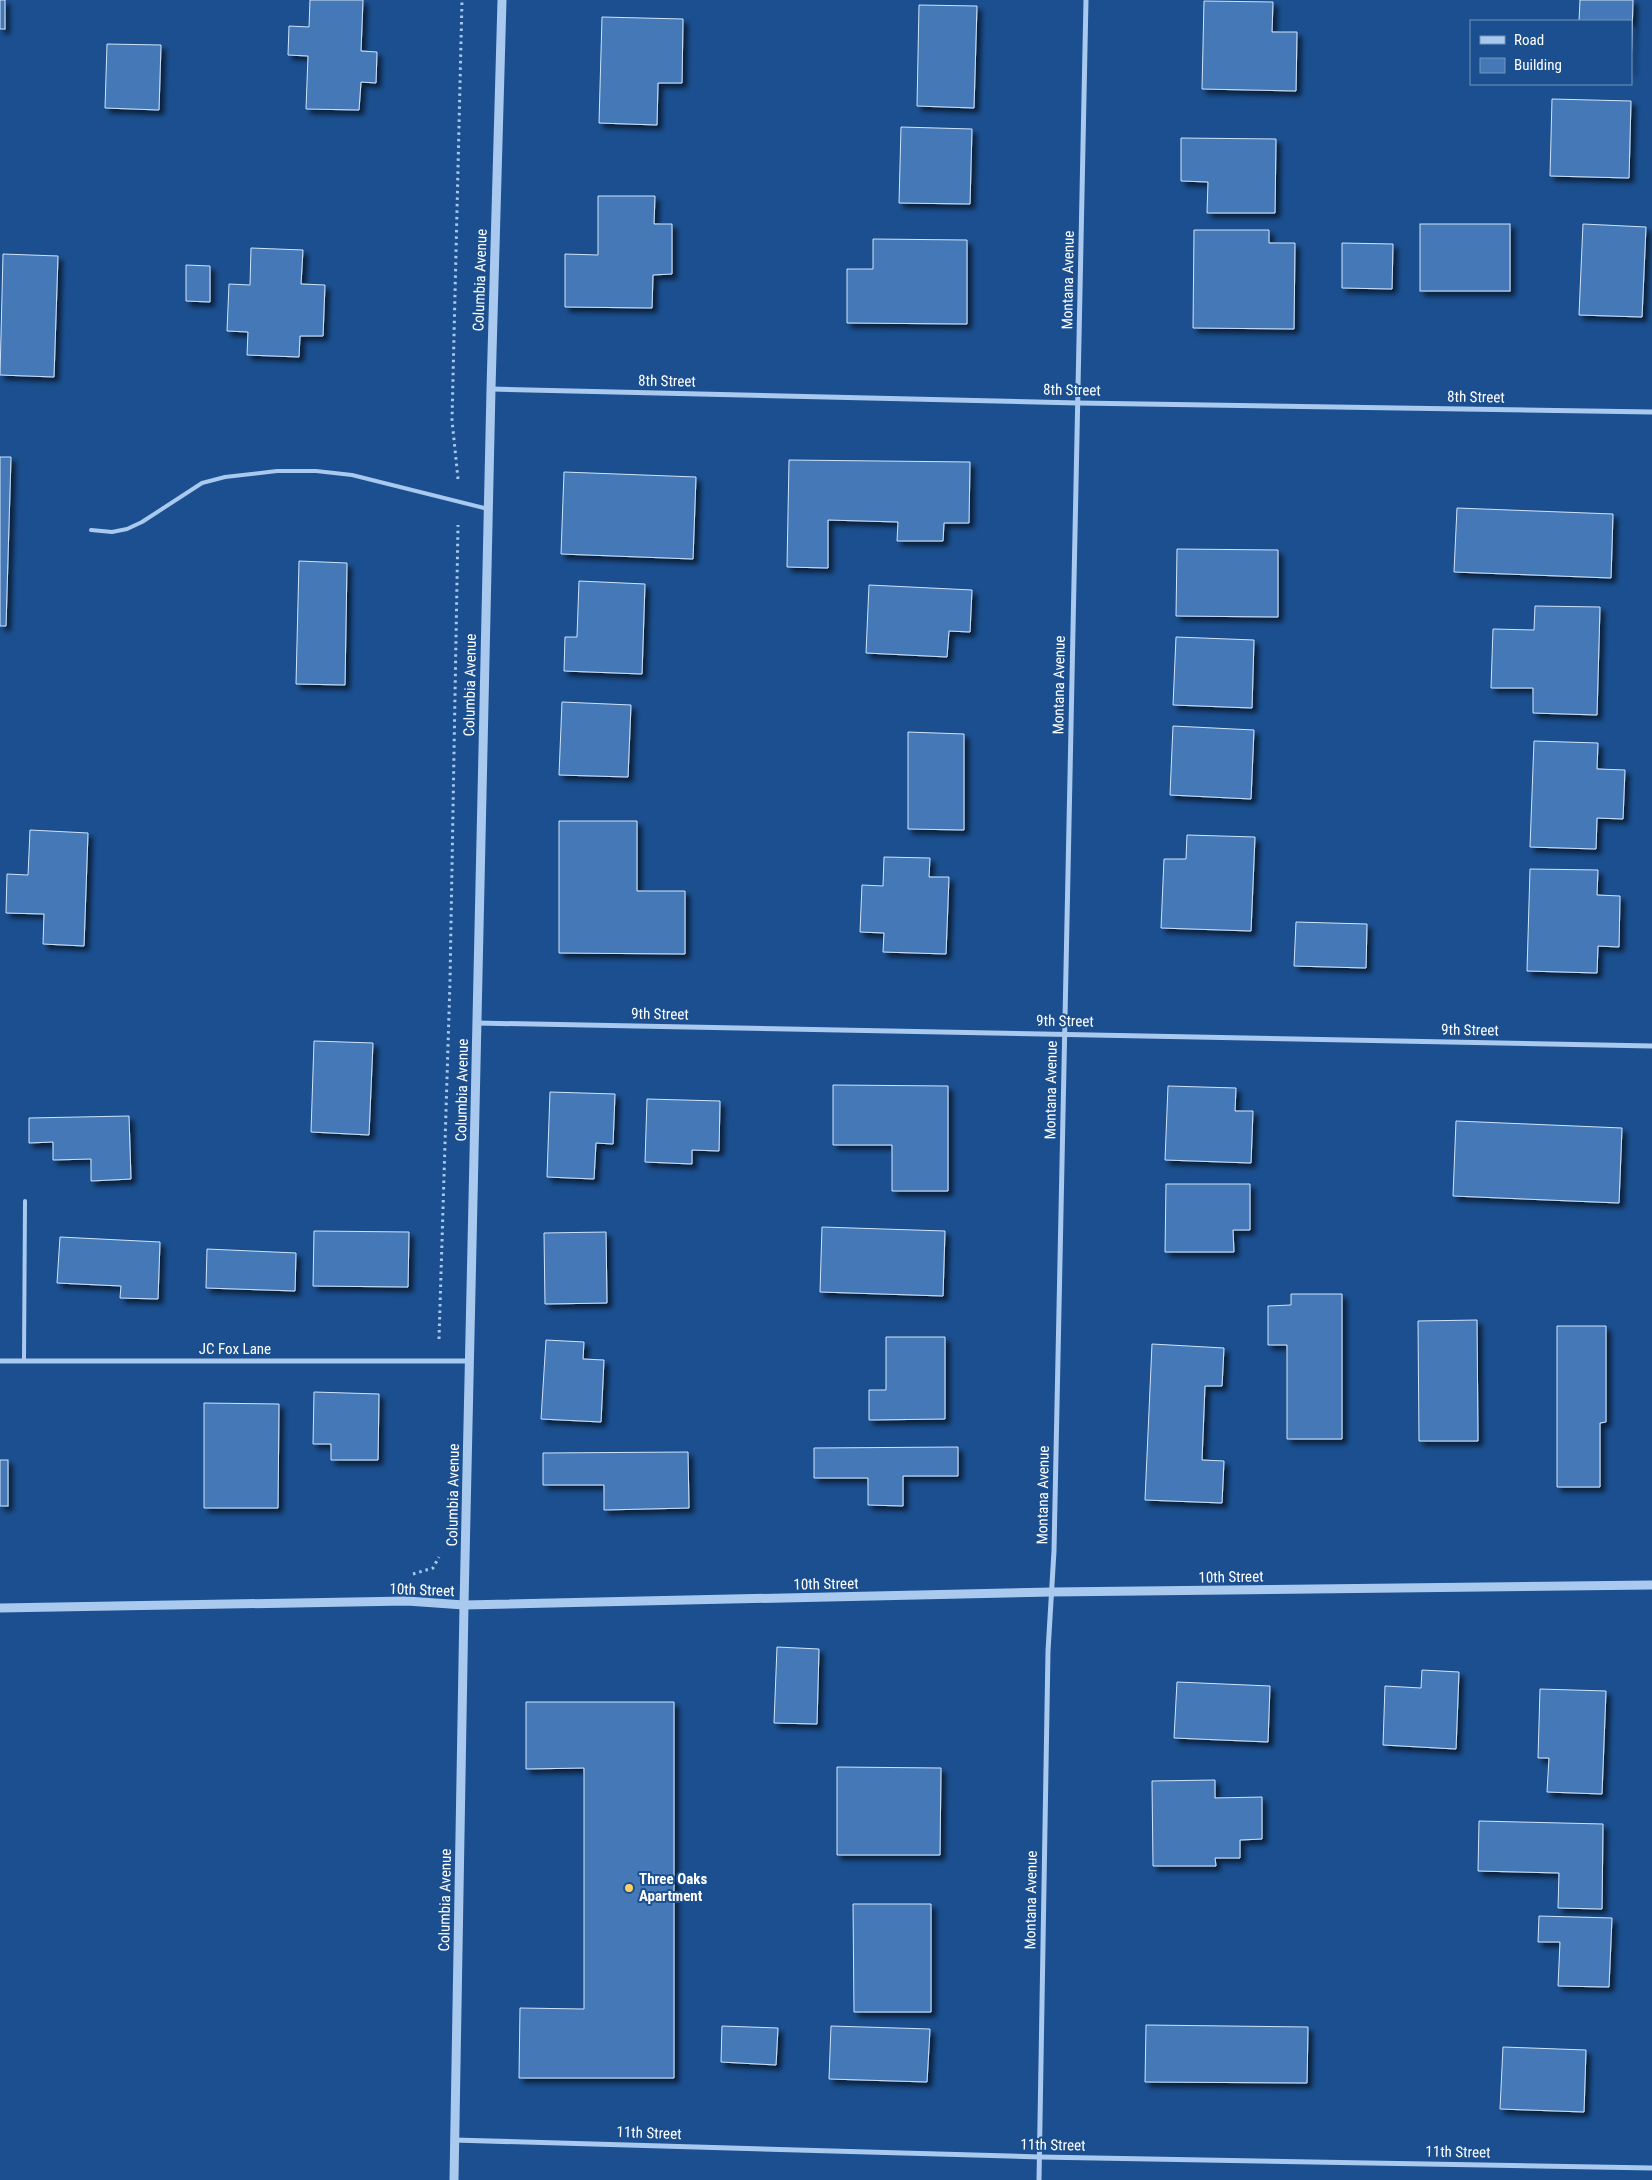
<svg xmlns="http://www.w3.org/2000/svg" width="1652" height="2180" font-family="'Roboto Condensed',sans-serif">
<defs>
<filter id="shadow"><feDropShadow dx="4.5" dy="4.5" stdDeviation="2.5" flood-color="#0009"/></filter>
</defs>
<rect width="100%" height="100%" fill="#1b4f8f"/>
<!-- building -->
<g fill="#4478b7" stroke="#cfe3fa" filter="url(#shadow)">
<rect x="0" y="0" width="5" height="29"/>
<path d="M 310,0 L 363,0 L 361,51 L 377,52 L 376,83 L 361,82 L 359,110 L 306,109 L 308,56 L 288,55 L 289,26 L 309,27 Z"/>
<path d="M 1580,0 L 1633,0 L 1631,72 L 1631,21 L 1579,21 Z"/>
<path d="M 1204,1 L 1273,2 L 1272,32 L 1297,32 L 1296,91 L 1202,89 Z"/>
<path d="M 919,5 L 977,6 L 974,108 L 917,106 Z"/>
<path d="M 602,17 L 683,19 L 682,83 L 658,83 L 657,125 L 599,123 Z"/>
<path d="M 107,44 L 161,45 L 159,110 L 105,108 Z"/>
<path d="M 1552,99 L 1631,101 L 1629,178 L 1550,176 Z"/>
<path d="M 901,127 L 972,129 L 970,204 L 899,203 Z"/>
<path d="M 1181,138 L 1276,139 L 1275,213 L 1207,213 L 1208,182 L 1181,181 Z"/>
<path d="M 598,196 L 655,196 L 654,224 L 672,224 L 672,274 L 653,275 L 652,308 L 565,307 L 565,254 L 598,255 Z"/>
<rect x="1420" y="224" width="90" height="67"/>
<path d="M 1583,224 L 1646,227 L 1642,317 L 1579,315 Z"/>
<path d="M 1194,230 L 1269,230 L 1269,243 L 1295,243 L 1294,329 L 1193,328 Z"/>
<path d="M 873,239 L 967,240 L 967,324 L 847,323 L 847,269 L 873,269 Z"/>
<path d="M 1342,243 L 1393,244 L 1392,289 L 1342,288 Z"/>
<path d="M 251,248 L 303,250 L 301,284 L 325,285 L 323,336 L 300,336 L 299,357 L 247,355 L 248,332 L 227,331 L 229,284 L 250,285 Z"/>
<path d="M 3,254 L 58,256 L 54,377 L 0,375 Z"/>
<path d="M 186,265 L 210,266 L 210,302 L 186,301 Z"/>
<path d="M 0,457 L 11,457 L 6,626 L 0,626 Z"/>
<path d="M 789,460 L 970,462 L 969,523 L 944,523 L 943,541 L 897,541 L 898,522 L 828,520 L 828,568 L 787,567 Z"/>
<path d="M 564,472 L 696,477 L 693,559 L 561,554 Z"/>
<path d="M 1457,508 L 1613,514 L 1611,578 L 1454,572 Z"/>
<path d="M 1177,549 L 1278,550 L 1278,617 L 1176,616 Z"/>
<path d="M 299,561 L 347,563 L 345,685 L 296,684 Z"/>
<path d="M 579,581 L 645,584 L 642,674 L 564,671 L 565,637 L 577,637 Z"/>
<path d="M 869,585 L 972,590 L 970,632 L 949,631 L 947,657 L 866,653 Z"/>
<path d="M 1535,606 L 1600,607 L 1597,715 L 1533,713 L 1533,688 L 1491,688 L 1493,629 L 1534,630 Z"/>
<path d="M 1176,637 L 1254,640 L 1252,708 L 1173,705 Z"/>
<path d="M 562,702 L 631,705 L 628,777 L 559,775 Z"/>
<path d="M 1173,726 L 1254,730 L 1251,799 L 1170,795 Z"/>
<path d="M 908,732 L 964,734 L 964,830 L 908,829 Z"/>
<path d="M 1534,741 L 1598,743 L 1597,769 L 1625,770 L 1623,819 L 1597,818 L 1596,849 L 1530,847 Z"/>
<path d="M 559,821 L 637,821 L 637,891 L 685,891 L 685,954 L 559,953 Z"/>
<path d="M 30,830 L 88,833 L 84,946 L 43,944 L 44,914 L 6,913 L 7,874 L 28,875 Z"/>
<path d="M 1187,835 L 1255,837 L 1251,931 L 1161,928 L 1164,859 L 1186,859 Z"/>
<path d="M 884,857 L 930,858 L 929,877 L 949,877 L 946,954 L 883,952 L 884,933 L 860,932 L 862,885 L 883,886 Z"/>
<path d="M 1530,869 L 1598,870 L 1597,895 L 1620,896 L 1619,947 L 1598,946 L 1597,973 L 1527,971 Z"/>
<path d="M 1296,922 L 1367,924 L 1366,968 L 1294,966 Z"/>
<path d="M 314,1041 L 373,1043 L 369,1135 L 311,1132 Z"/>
<path d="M 833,1085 L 948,1086 L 948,1191 L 892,1191 L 892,1145 L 833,1145 Z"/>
<path d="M 1168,1086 L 1236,1088 L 1235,1111 L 1253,1111 L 1251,1163 L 1165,1160 Z"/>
<path d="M 550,1092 L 615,1094 L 613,1144 L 596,1143 L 594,1179 L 547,1177 Z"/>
<path d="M 647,1099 L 720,1101 L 719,1151 L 692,1150 L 692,1164 L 645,1162 Z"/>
<path d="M 129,1116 L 131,1179 L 91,1181 L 91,1159 L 53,1160 L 53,1142 L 29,1143 L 29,1118 Z"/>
<path d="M 1456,1121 L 1622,1128 L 1619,1203 L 1453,1196 Z"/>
<path d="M 1166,1184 L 1250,1184 L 1250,1230 L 1233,1230 L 1234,1252 L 1165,1252 Z"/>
<path d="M 822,1227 L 945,1231 L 943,1296 L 820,1292 Z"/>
<path d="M 314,1231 L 409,1232 L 408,1287 L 313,1286 Z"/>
<path d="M 606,1232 L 607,1303 L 545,1304 L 544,1233 Z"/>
<path d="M 60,1237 L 160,1242 L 158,1299 L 120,1298 L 121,1286 L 57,1283 Z"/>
<path d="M 207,1249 L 296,1253 L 295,1291 L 206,1288 Z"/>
<path d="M 1291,1294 L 1342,1294 L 1342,1439 L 1287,1439 L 1287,1345 L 1268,1345 L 1268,1306 L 1291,1305 Z"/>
<path d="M 1477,1320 L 1478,1441 L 1419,1441 L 1418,1321 Z"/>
<path d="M 1557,1326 L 1606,1326 L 1606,1422 L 1600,1423 L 1600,1487 L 1557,1487 Z"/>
<path d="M 886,1337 L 945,1337 L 945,1419 L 869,1420 L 869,1390 L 886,1390 Z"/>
<path d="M 546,1340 L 584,1342 L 583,1359 L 604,1360 L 601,1422 L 541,1419 Z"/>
<path d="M 1152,1344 L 1224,1348 L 1222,1386 L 1205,1386 L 1202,1460 L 1224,1461 L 1222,1503 L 1145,1500 Z"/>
<path d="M 314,1392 L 379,1394 L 378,1460 L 331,1460 L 331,1444 L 313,1444 Z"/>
<path d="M 204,1403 L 279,1404 L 278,1508 L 204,1508 Z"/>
<path d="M 958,1447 L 958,1476 L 903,1476 L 903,1506 L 868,1505 L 868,1478 L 814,1478 L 814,1448 Z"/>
<path d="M 688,1452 L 689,1508 L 604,1510 L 604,1485 L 543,1485 L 543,1453 Z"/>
<rect x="0" y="1460" width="8" height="46"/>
<path d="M 777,1647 L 819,1649 L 817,1724 L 774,1723 Z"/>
<path d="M 1422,1670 L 1459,1672 L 1456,1749 L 1383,1745 L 1385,1686 L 1421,1688 Z"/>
<path d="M 1177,1682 L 1270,1686 L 1268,1742 L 1174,1738 Z"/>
<path d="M 1540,1689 L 1606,1691 L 1602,1794 L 1547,1792 L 1549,1758 L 1538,1758 Z"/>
<path d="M 526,1702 L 674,1702 L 674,2078 L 519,2078 L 520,2008 L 584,2009 L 584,1768 L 526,1769 Z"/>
<path d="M 837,1767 L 941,1768 L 940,1855 L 837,1855 Z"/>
<path d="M 1215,1780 L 1215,1798 L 1262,1797 L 1262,1839 L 1240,1840 L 1240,1858 L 1215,1858 L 1216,1866 L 1153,1866 L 1152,1781 Z"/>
<path d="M 1479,1821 L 1603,1824 L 1602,1909 L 1558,1908 L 1559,1873 L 1478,1871 Z"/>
<path d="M 853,1904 L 931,1904 L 931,2012 L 854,2012 Z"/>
<path d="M 1539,1916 L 1612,1918 L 1609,1987 L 1558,1986 L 1560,1942 L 1538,1942 Z"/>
<path d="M 1146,2025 L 1308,2027 L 1307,2083 L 1145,2082 Z"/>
<path d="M 722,2026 L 778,2028 L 776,2065 L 721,2062 Z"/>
<path d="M 831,2026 L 930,2029 L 927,2082 L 829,2079 Z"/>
<path d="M 1503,2047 L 1586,2050 L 1584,2112 L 1500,2109 Z"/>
</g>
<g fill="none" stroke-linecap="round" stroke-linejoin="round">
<!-- path -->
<g stroke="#a9c9ee" stroke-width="3" stroke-dasharray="2.5 4" stroke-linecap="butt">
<path d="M 458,479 L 452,420 L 462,0"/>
<path d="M 439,1339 L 450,981 L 458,525"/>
<path d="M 413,1574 L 433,1568 L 439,1557"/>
</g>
<!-- service -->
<g stroke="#a9c9ee" stroke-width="4">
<path d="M 91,530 L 112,532 L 127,529 L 142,522 L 202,483 L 225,477 L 277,471 L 316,471 L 352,475 L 488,509"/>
<path d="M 24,1361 L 25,1201"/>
</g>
<!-- minor -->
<g stroke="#a9c9ee" stroke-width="5">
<path d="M 491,389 L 1078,403 L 1652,412"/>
<path d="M 477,1023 L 1652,1046"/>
<path d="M 0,1361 L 470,1361"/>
<path d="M 454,2140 L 1040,2157 L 1652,2168"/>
<path d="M 1039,2180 L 1048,1651 L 1054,1551 L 1086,0"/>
</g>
<!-- tertiary -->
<g stroke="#a9c9ee" stroke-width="9">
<path d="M 0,1608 L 407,1601 L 464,1605 L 1052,1592 L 1652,1585"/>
<path d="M 454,2180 L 464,1605 L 491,389 L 502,0"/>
</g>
</g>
<!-- markers -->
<circle fill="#ffd166" stroke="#1b4f8f" stroke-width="2" cx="629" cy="1888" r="5"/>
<g text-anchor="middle" stroke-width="4" stroke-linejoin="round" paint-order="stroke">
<!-- street labels -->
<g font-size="15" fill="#fff" stroke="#1b4f8f">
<text transform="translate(480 280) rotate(-88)" y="5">Columbia Avenue</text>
<text transform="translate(1068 280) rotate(-89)" y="5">Montana Avenue</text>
<text transform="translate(667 381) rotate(1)" y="5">8th Street</text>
<text transform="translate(1072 390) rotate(1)" y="5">8th Street</text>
<text transform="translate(1476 397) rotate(1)" y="5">8th Street</text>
<text transform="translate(470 685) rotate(-89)" y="5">Columbia Avenue</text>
<text transform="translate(1059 685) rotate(-89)" y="5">Montana Avenue</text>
<text transform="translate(660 1014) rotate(1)" y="5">9th Street</text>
<text transform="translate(1065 1021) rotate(1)" y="5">9th Street</text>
<text transform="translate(1470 1030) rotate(1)" y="5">9th Street</text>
<text transform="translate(462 1090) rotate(-89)" y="5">Columbia Avenue</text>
<text transform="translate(1051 1090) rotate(-89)" y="5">Montana Avenue</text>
<text x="235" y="1354">JC Fox Lane</text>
<text transform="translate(453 1495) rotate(-89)" y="5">Columbia Avenue</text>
<text transform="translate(1043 1495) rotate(-89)" y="5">Montana Avenue</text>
<text transform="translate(1231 1577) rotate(-1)" y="5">10th Street</text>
<text transform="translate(826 1584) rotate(-1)" y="5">10th Street</text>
<text transform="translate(422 1590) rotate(2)" y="5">10th Street</text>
<text transform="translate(445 1900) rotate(-89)" y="5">Columbia Avenue</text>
<text transform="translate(1031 1900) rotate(-89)" y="5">Montana Avenue</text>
<text transform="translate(649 2133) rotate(2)" y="5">11th Street</text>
<text transform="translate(1053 2145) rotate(1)" y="5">11th Street</text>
<text transform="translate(1458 2152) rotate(1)" y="5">11th Street</text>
</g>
<!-- poi labels -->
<g font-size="15" font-weight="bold" fill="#fff" stroke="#1b4f8f" text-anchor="start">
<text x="639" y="1884">Three Oaks<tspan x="639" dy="17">Apartment</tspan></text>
</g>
</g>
<!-- legend -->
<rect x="1470" y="20" width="162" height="65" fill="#1b4f8f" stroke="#7695bc"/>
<rect x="1480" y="36" width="25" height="8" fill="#a9c9ee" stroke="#7695bc"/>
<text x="1514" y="45" font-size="15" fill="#ffffff">Road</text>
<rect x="1480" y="58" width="25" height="15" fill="#4478b7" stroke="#7695bc"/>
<text x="1514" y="70" font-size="15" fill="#ffffff">Building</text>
</svg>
